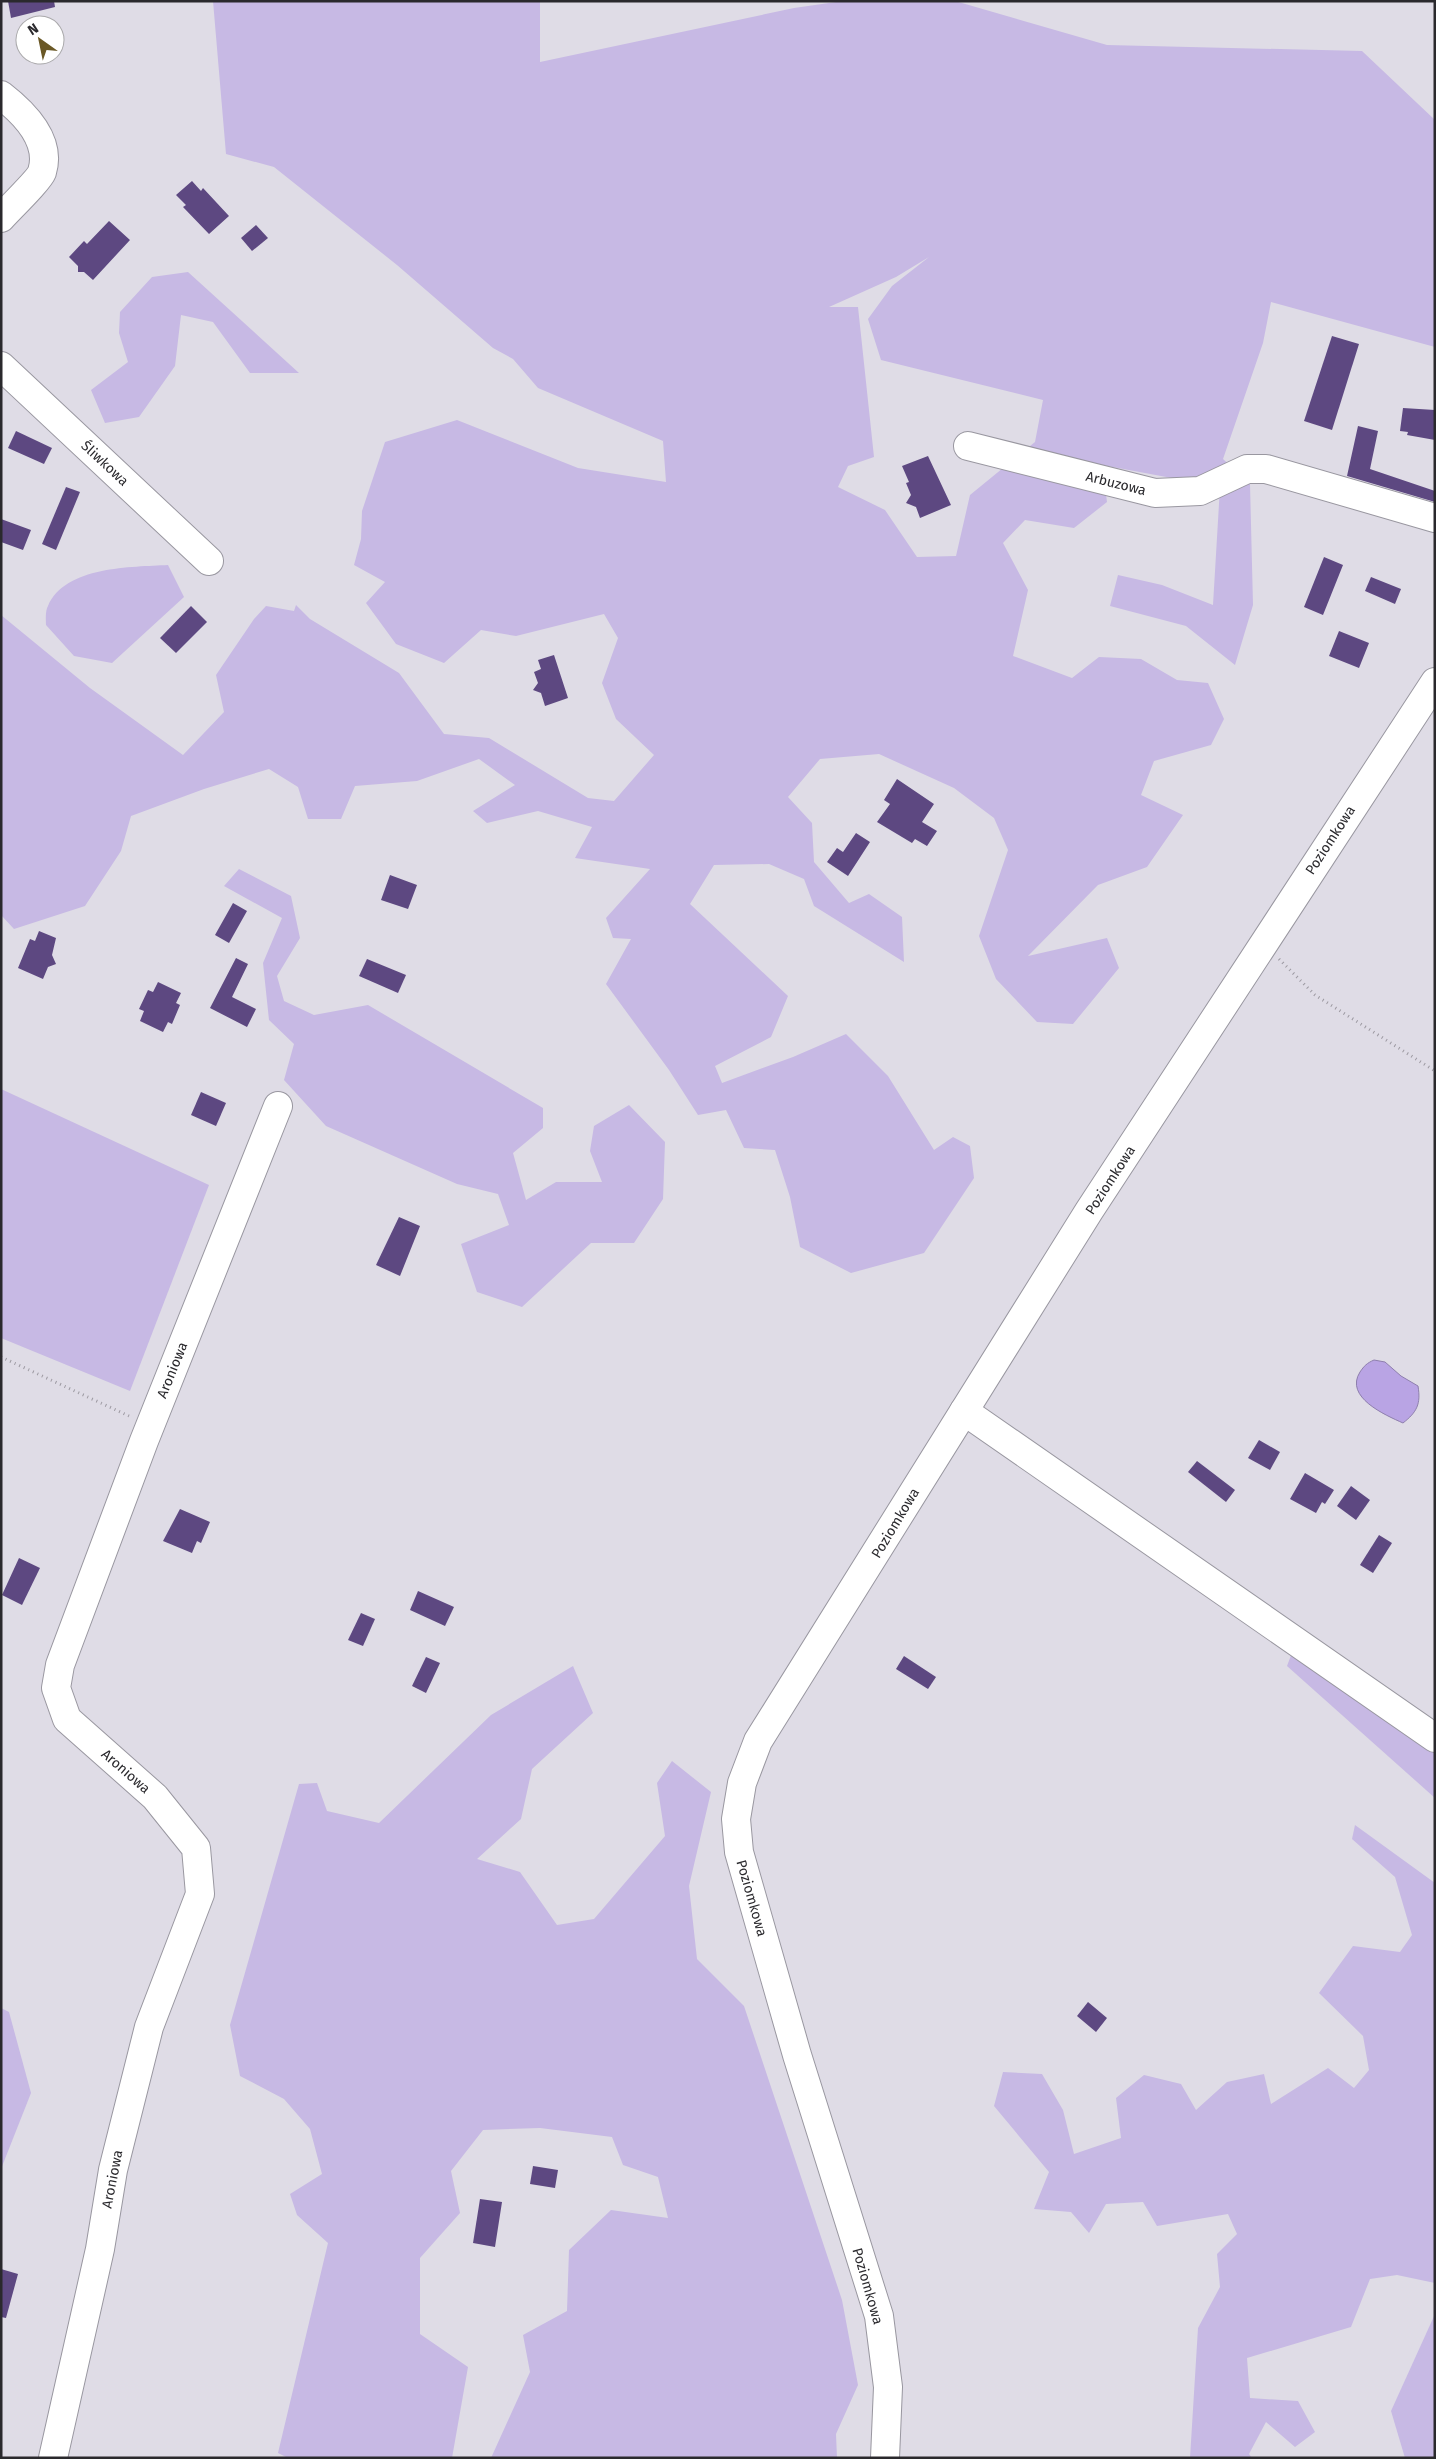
<svg xmlns="http://www.w3.org/2000/svg" width="1436" height="2459" font-family="'Fira Sans',sans-serif">
<rect width="100%" height="100%" fill="#dfdce6"/>
<!-- green -->
<g fill="#c7b9e4" fill-rule="evenodd">
<path d="M 213,1 L 540,1 L 540,62 L 794,8 L 843,1 L 955,1 L 1107,45 L 1362,51 L 1435,120 L 1435,347 L 1271,302 L 1263,343 L 1223,459 L 1250,484 L 1253,605 L 1235,665 L 1186,626 L 1110,606 L 1118,575 L 1162,585 L 1213,605 L 1220,487 L 1102,465 L 1107,502 L 1074,528 L 1025,520 L 1003,543 L 1028,590 L 1013,656 L 1072,678 L 1099,657 L 1141,659 L 1177,680 L 1208,683 L 1224,719 L 1211,745 L 1154,761 L 1141,795 L 1183,815 L 1147,867 L 1098,885 L 1028,956 L 1107,938 L 1119,968 L 1073,1024 L 1037,1022 L 996,979 L 979,936 L 1008,850 L 994,818 L 954,788 L 879,754 L 820,759 L 788,797 L 812,823 L 814,862 L 849,903 L 869,894 L 902,917 L 904,962 L 814,906 L 804,879 L 769,864 L 714,865 L 690,904 L 788,996 L 771,1037 L 715,1066 L 722,1083 L 793,1057 L 846,1034 L 888,1076 L 934,1150 L 953,1137 L 970,1146 L 974,1178 L 924,1253 L 851,1273 L 800,1247 L 790,1197 L 775,1150 L 744,1148 L 726,1110 L 698,1115 L 669,1070 L 606,984 L 631,939 L 613,938 L 606,918 L 650,869 L 575,858 L 592,827 L 538,811 L 487,823 L 473,811 L 515,785 L 479,759 L 417,781 L 355,786 L 341,819 L 308,819 L 298,787 L 269,769 L 204,789 L 131,816 L 121,851 L 85,906 L 14,929 L 1,915 L 1,615 L 90,688 L 183,755 L 224,712 L 216,675 L 254,619 L 266,606 L 294,611 L 296,605 L 310,619 L 399,673 L 444,734 L 489,738 L 588,798 L 614,801 L 654,755 L 616,719 L 602,683 L 618,638 L 604,614 L 516,636 L 481,630 L 444,663 L 396,644 L 366,603 L 385,582 L 354,565 L 361,539 L 362,511 L 385,442 L 457,420 L 578,468 L 666,482 L 663,441 L 538,388 L 513,359 L 493,348 L 397,265 L 274,167 L 226,154 ZM 929,257 L 892,286 L 868,319 L 881,360 L 1043,400 L 1035,442 L 970,495 L 956,556 L 917,557 L 885,510 L 838,487 L 848,466 L 874,457 L 858,307 L 829,307 L 896,277 Z"/>
<path d="M 188,272 L 299,373 L 250,373 L 213,322 L 181,315 L 175,366 L 139,417 L 105,423 L 91,390 L 128,362 L 119,333 L 120,312 L 152,277 Z"/>
<path d="M 168,565 L 184,597 L 112,663 L 74,656 L 46,625 C 46,620 45,611 48,606 C 65,566 132,567 168,565 Z"/>
<path d="M 239,869 L 291,896 L 300,938 L 277,976 L 284,1001 L 314,1015 L 368,1005 L 543,1108 L 543,1128 L 513,1153 L 526,1200 L 556,1182 L 602,1182 L 590,1151 L 594,1126 L 629,1105 L 665,1142 L 663,1199 L 634,1243 L 591,1243 L 522,1307 L 477,1292 L 461,1244 L 509,1225 L 498,1194 L 457,1184 L 326,1126 L 284,1080 L 294,1044 L 269,1020 L 263,963 L 282,918 L 224,886 Z"/>
<path d="M 1,1089 L 209,1185 L 130,1391 L 1,1338 Z"/>
<path d="M 1293,1650 L 1435,1754 L 1435,1798 L 1287,1666 Z"/>
<path d="M 573,1666 L 593,1713 L 532,1769 L 521,1819 L 477,1859 L 520,1872 L 557,1925 L 594,1919 L 665,1836 L 657,1783 L 672,1761 L 711,1792 L 689,1886 L 697,1959 L 744,2006 L 842,2300 L 858,2385 L 836,2434 L 837,2458 L 491,2458 L 530,2372 L 523,2335 L 567,2311 L 569,2250 L 611,2210 L 668,2218 L 658,2177 L 623,2165 L 612,2137 L 540,2128 L 483,2130 L 451,2171 L 460,2213 L 420,2258 L 420,2334 L 468,2367 L 452,2458 L 288,2458 L 278,2453 L 328,2243 L 297,2215 L 290,2194 L 322,2174 L 310,2129 L 284,2099 L 240,2076 L 230,2025 L 299,1784 L 317,1783 L 327,1811 L 379,1823 L 491,1715 Z"/>
<path d="M 1355,1825 L 1435,1883 L 1435,2283 L 1397,2275 L 1370,2279 L 1351,2327 L 1247,2358 L 1250,2398 L 1298,2401 L 1315,2432 L 1295,2447 L 1266,2422 L 1249,2454 L 1252,2458 L 1190,2458 L 1198,2328 L 1220,2287 L 1217,2254 L 1237,2234 L 1228,2214 L 1157,2226 L 1143,2202 L 1106,2204 L 1089,2233 L 1071,2212 L 1034,2209 L 1049,2172 L 994,2106 L 1003,2072 L 1042,2074 L 1063,2110 L 1074,2154 L 1121,2138 L 1116,2098 L 1144,2075 L 1181,2084 L 1196,2110 L 1227,2082 L 1264,2074 L 1271,2104 L 1328,2068 L 1354,2088 L 1369,2070 L 1363,2036 L 1319,1993 L 1353,1946 L 1400,1952 L 1412,1935 L 1395,1877 L 1352,1839 Z"/>
<path d="M 1,2008 L 9,2012 L 31,2093 L 1,2169 Z"/>
<path d="M 1435,2314 L 1435,2458 L 1405,2458 L 1391,2411 Z"/>
</g>
<!-- water -->
<path fill="#b9a4e4" stroke="#8e7fad" d="M 1374,1360 L 1385,1362 L 1401,1376 L 1418,1386 C 1421,1404 1417,1412 1403,1423 C 1385,1415 1344,1397 1360,1372 C 1364,1366 1367,1363 1374,1360 Z"/>
<!-- building -->
<g fill="#5d4881">
<path d="M 8,1 L 54,1 L 55,7 L 11,18 Z"/>
<path d="M 192,181 L 201,191 L 203,188 L 229,216 L 209,234 L 183,207 L 186,205 L 176,195 Z"/>
<path d="M 109,221 L 130,240 L 93,280 L 84,272 L 78,272 L 78,266 L 69,257 L 84,241 L 87,244 Z"/>
<path d="M 256,225 L 268,238 L 252,251 L 241,238 Z"/>
<path d="M 1332,336 L 1359,344 L 1332,430 L 1304,421 Z"/>
<path d="M 1403,408 L 1435,410 L 1435,440 L 1407,435 L 1408,432 L 1400,431 Z"/>
<path d="M 1358,426 L 1378,431 L 1370,469 L 1435,491 L 1435,502 L 1347,476 Z"/>
<path d="M 16,431 L 52,448 L 44,464 L 8,448 Z"/>
<path d="M 928,456 L 951,505 L 920,518 L 916,507 L 906,503 L 911,495 L 906,483 L 909,482 L 902,466 Z"/>
<path d="M 66,487 L 80,492 L 56,550 L 42,544 Z"/>
<path d="M 1,519 L 31,530 L 23,550 L 1,542 Z"/>
<path d="M 1324,557 L 1343,565 L 1323,615 L 1304,607 Z"/>
<path d="M 1371,577 L 1401,589 L 1395,604 L 1365,591 Z"/>
<path d="M 191,606 L 207,622 L 176,653 L 160,638 Z"/>
<path d="M 1339,631 L 1369,643 L 1359,668 L 1329,656 Z"/>
<path d="M 554,655 L 568,698 L 545,706 L 541,693 L 533,690 L 538,683 L 534,672 L 541,669 L 538,660 Z"/>
<path d="M 897,779 L 934,804 L 922,822 L 937,831 L 927,846 L 915,839 L 912,843 L 877,822 L 890,804 L 884,800 Z"/>
<path d="M 856,833 L 870,842 L 848,876 L 827,862 L 837,848 L 843,852 Z"/>
<path d="M 390,875 L 417,885 L 408,909 L 381,900 Z"/>
<path d="M 233,903 L 247,911 L 229,943 L 215,935 Z"/>
<path d="M 39,931 L 56,938 L 52,955 L 56,964 L 48,967 L 43,979 L 18,968 L 30,939 L 35,941 Z"/>
<path d="M 236,958 L 248,964 L 232,997 L 256,1009 L 247,1027 L 210,1008 Z"/>
<path d="M 367,959 L 406,975 L 398,993 L 359,976 Z"/>
<path d="M 158,982 L 181,993 L 176,1003 L 180,1005 L 172,1024 L 168,1022 L 163,1032 L 140,1021 L 144,1011 L 139,1009 L 148,990 L 153,992 Z"/>
<path d="M 201,1092 L 226,1103 L 216,1126 L 191,1115 Z"/>
<path d="M 399,1217 L 420,1226 L 400,1276 L 376,1265 Z"/>
<path d="M 1259,1440 L 1280,1452 L 1270,1470 L 1248,1458 Z"/>
<path d="M 1197,1461 L 1235,1490 L 1226,1502 L 1188,1472 Z"/>
<path d="M 1305,1473 L 1334,1490 L 1325,1504 L 1322,1502 L 1316,1513 L 1290,1499 Z"/>
<path d="M 1351,1486 L 1370,1500 L 1356,1520 L 1337,1506 Z"/>
<path d="M 180,1509 L 210,1522 L 201,1543 L 197,1541 L 192,1553 L 163,1541 Z"/>
<path d="M 1379,1535 L 1392,1543 L 1373,1573 L 1360,1565 Z"/>
<path d="M 19,1558 L 40,1568 L 22,1605 L 2,1595 Z"/>
<path d="M 418,1591 L 454,1607 L 445,1626 L 410,1610 Z"/>
<path d="M 361,1613 L 375,1619 L 363,1646 L 348,1640 Z"/>
<path d="M 904,1656 L 936,1677 L 928,1689 L 896,1669 Z"/>
<path d="M 426,1657 L 440,1663 L 426,1693 L 412,1686 Z"/>
<path d="M 1088,2002 L 1107,2018 L 1096,2032 L 1077,2016 Z"/>
<path d="M 533,2166 L 558,2170 L 555,2188 L 530,2184 Z"/>
<path d="M 480,2199 L 502,2202 L 495,2247 L 473,2243 Z"/>
<path d="M 1,2269 L 18,2274 L 6,2318 L 1,2317 Z"/>
</g>
<g fill="none" stroke-linecap="round" stroke-linejoin="round">
<!-- minor casing -->
<g stroke="#9997a0" stroke-width="30">
<g id="minor">
<path d="M 1,95 C 23,112 52,140 42,172 C 39,180 9,209 1,218"/>
<path d="M 1,366 L 209,561"/>
<path d="M 968,446 L 1155,493 L 1200,491 L 1247,469 L 1266,469 L 1435,518"/>
<path d="M 964,1411 L 1435,1738"/>
<path d="M 53,2458 L 100,2249 L 113,2170 L 149,2027 L 200,1894 L 196,1848 L 155,1797 L 67,1719 L 56,1688 L 60,1665 L 144,1441 L 278,1106"/>
<path d="M 885,2458 L 888,2387 L 879,2316 L 797,2055 L 739,1852 L 736,1819 L 742,1783 L 758,1741 L 1089,1211 L 1435,682"/>
</g>
</g>
<!-- path -->
<g stroke="#9c99a1" stroke-width="3" stroke-dasharray="1 4" stroke-linecap="butt">
<path d="M 1279,959 L 1315,995 L 1435,1071"/>
<path d="M 1,1357 L 129,1416"/>
</g>
<!-- minor -->
<use href="#minor" stroke="#fff" stroke-width="28"/>
</g>
<g text-anchor="middle" stroke-width="5" stroke-linejoin="round" paint-order="stroke">
<!-- street labels -->
<g font-size="14" fill="#2a292d" stroke="#fff">
<text transform="translate(105 463) rotate(43)" y="5">Śliwkowa</text>
<text transform="translate(1116 483) rotate(14)" y="5">Arbuzowa</text>
<text transform="translate(1330 840) rotate(-57)" y="5">Poziomkowa</text>
<text transform="translate(1110 1180) rotate(-57)" y="5">Poziomkowa</text>
<text transform="translate(172 1370) rotate(-68)" y="5">Aroniowa</text>
<text transform="translate(895 1523) rotate(-59)" y="5">Poziomkowa</text>
<text transform="translate(126 1771) rotate(41)" y="5">Aroniowa</text>
<text transform="translate(752 1898) rotate(74)" y="5">Poziomkowa</text>
<text transform="translate(112 2179) rotate(-79)" y="5">Aroniowa</text>
<text transform="translate(868 2286) rotate(74)" y="5">Poziomkowa</text>
</g>
</g>
<!-- border -->
<rect width="1436" height="2459" fill="none" stroke="#2a292d" stroke-width="5"/>
<!-- north arrow -->
<g transform="translate(40 40) rotate(327)"><circle r="24" fill="#ffffff" stroke="#aaa9ab"/>
<path d="M0-4L9 19L0 12L-9 19Z" fill="#6a5826"/>
<text y="-8" font-size="14" font-weight="bold" text-anchor="middle" fill="#2a292d">N</text>
</g>
</svg>
